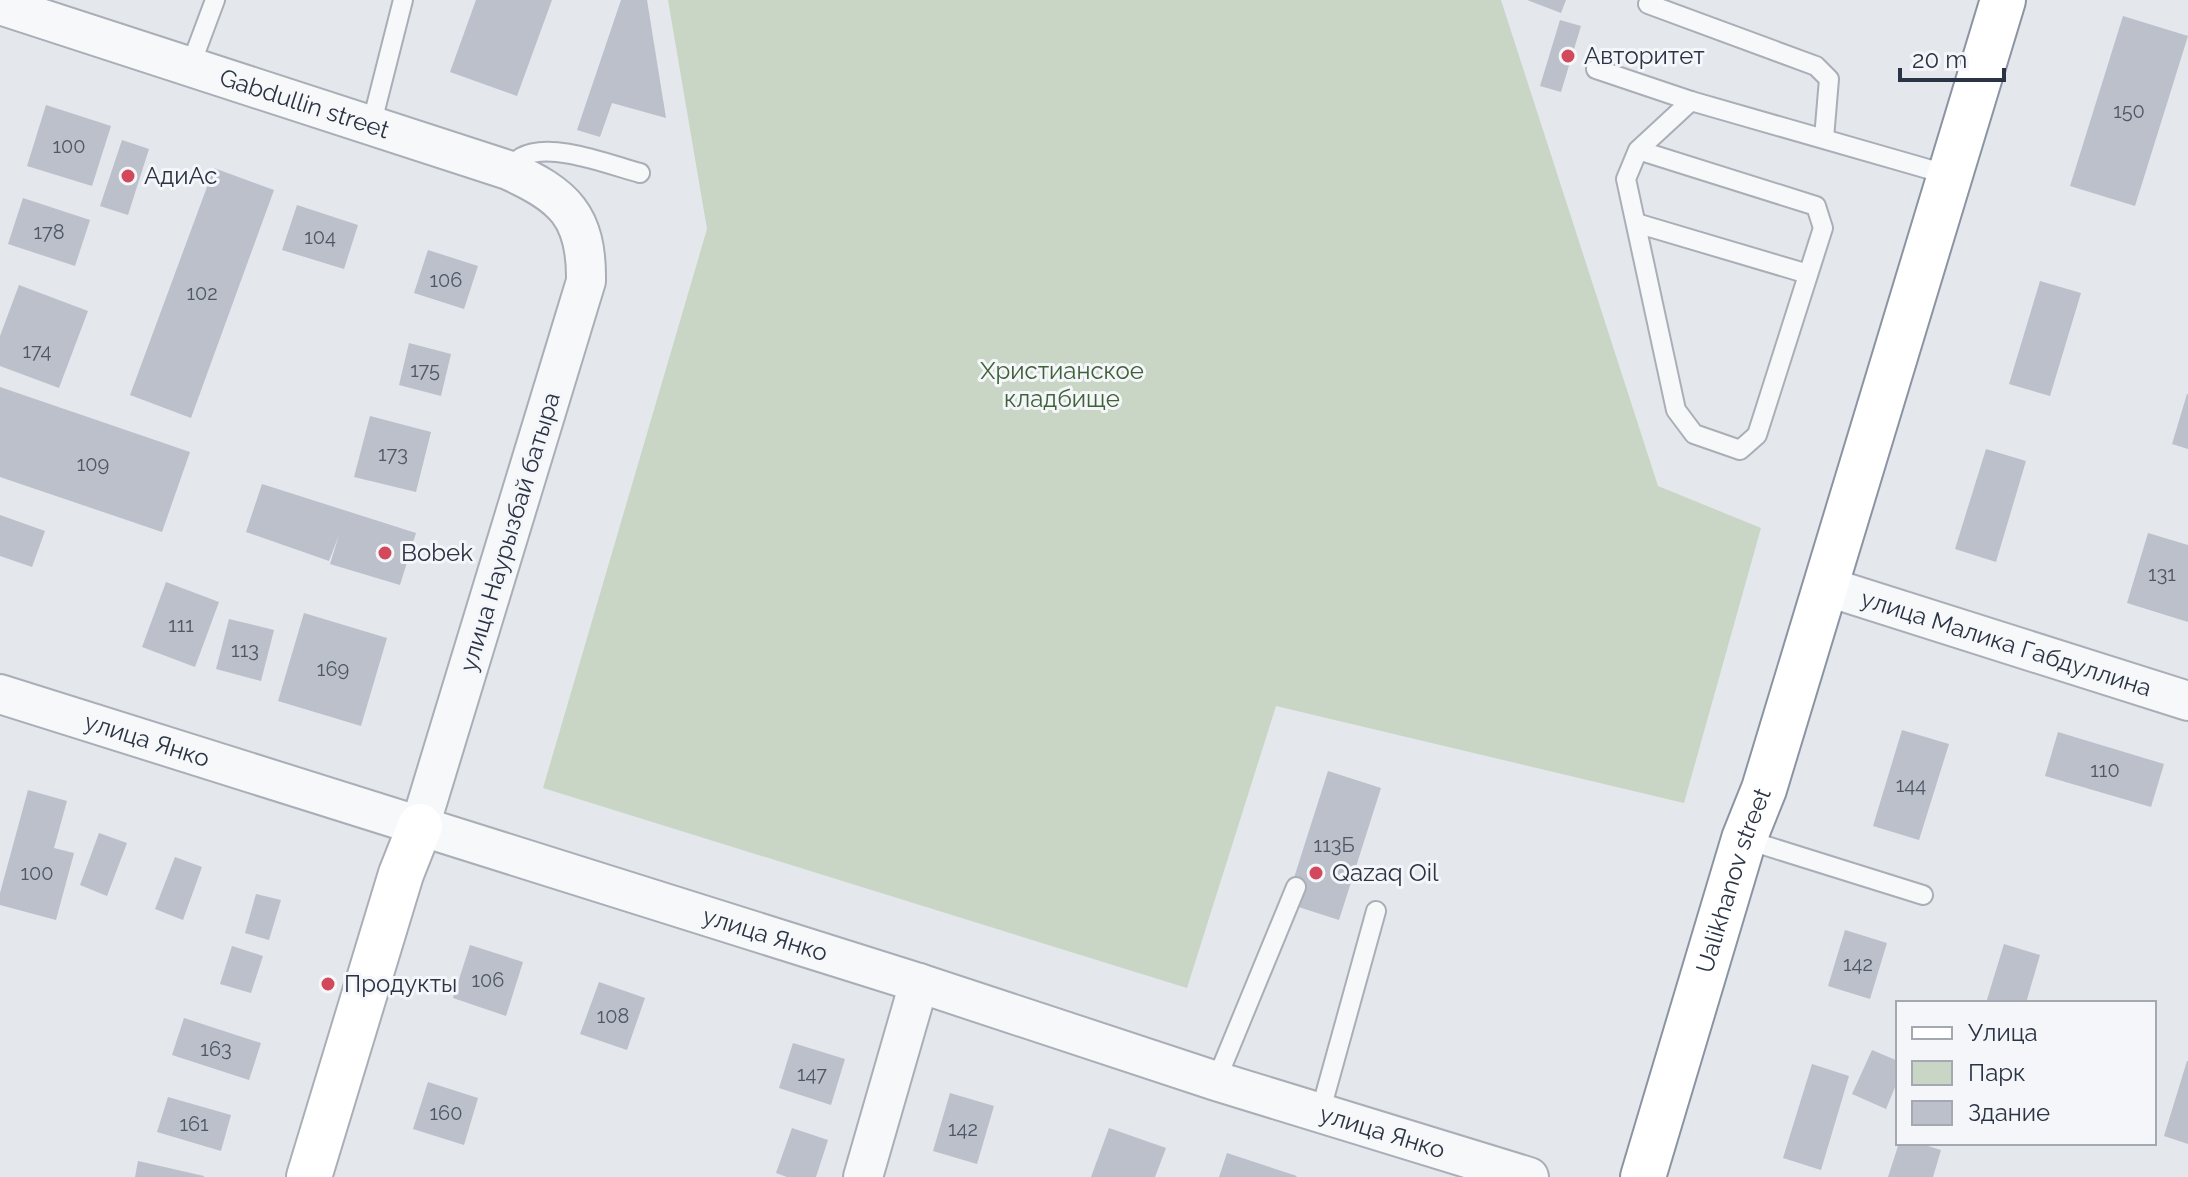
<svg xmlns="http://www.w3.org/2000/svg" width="2188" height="1177" font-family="Raleway,sans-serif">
<rect width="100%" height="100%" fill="#e4e7ec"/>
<!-- green -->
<path fill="#c9d6c5" d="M 668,0 L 1501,0 L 1658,486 L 1761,528 L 1684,803 L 1276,706 L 1187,988 L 543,788 L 707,229 Z"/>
<!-- building -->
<g fill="#bbc0ca">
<path d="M 476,0 L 552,0 L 517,96 L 450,72 Z"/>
<path d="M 621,0 L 647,0 L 666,118 L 612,103 L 600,137 L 577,130 Z"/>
<path d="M 1527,0 L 1566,0 L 1561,13 Z"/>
<path d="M 2123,16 L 2188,36 L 2135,206 L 2070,186 Z"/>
<path d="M 1560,20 L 1581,26 L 1561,92 L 1540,86 Z"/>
<path d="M 46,105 L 111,126 L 92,186 L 27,166 Z"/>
<path d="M 122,140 L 149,149 L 128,215 L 100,206 Z"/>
<path d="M 214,168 L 274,190 L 191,418 L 130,395 Z"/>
<path d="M 23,198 L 90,220 L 75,266 L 8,244 Z"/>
<path d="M 297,205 L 358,225 L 344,269 L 282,250 Z"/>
<path d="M 428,250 L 478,266 L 464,309 L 414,293 Z"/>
<path d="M 2040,281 L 2081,293 L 2050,396 L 2009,384 Z"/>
<path d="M 19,285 L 88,311 L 59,388 L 0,366 L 0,336 Z"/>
<path d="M 409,343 L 451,354 L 441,396 L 399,385 Z"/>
<path d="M 0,387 L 190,452 L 162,532 L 0,477 Z"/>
<path d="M 2187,394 L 2188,394 L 2188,449 L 2172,444 Z"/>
<path d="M 370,416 L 431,432 L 416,492 L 354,477 Z"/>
<path d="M 1986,449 L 2026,461 L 1996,562 L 1955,549 Z"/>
<path d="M 262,484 L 416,533 L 400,585 L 330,564 L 339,535 L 329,561 L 246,532 Z"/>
<path d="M 0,515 L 45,531 L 32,567 L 0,556 Z"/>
<path d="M 2148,533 L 2188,545 L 2188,622 L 2127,603 Z"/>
<path d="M 166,582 L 219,602 L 195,667 L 142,647 Z"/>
<path d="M 304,613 L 387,638 L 361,726 L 278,701 Z"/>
<path d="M 229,619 L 274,630 L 261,681 L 216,669 Z"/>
<path d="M 1902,730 L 1949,744 L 1919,840 L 1873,826 Z"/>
<path d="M 2058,732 L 2164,764 L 2151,807 L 2045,776 Z"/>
<path d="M 1328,771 L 1381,788 L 1339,920 L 1286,903 Z"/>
<path d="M 28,790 L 67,801 L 54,848 L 74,853 L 56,920 L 0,905 L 0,893 Z"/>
<path d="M 99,833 L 127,843 L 107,896 L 80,885 Z"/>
<path d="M 175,857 L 202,867 L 183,920 L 155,909 Z"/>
<path d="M 256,894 L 281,900 L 269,940 L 245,933 Z"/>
<path d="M 1845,930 L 1887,943 L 1870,999 L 1828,986 Z"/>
<path d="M 2004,944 L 2040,955 L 2026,1003 L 1986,1003 Z"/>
<path d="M 470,945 L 523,962 L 506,1016 L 453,998 Z"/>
<path d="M 232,946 L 263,956 L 251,993 L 220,984 Z"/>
<path d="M 599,982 L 645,998 L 627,1050 L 580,1034 Z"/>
<path d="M 184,1018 L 261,1043 L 249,1080 L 172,1055 Z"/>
<path d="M 793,1043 L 845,1059 L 831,1105 L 779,1088 Z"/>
<path d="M 1872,1050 L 1898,1061 L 1898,1080 L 1886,1109 L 1852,1094 Z"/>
<path d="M 2187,1061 L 2188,1061 L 2188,1144 L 2164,1136 Z"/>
<path d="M 1812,1064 L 1849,1076 L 1821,1170 L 1783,1158 Z"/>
<path d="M 428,1082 L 478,1098 L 464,1145 L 413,1129 Z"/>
<path d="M 950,1093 L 994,1106 L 977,1164 L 933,1151 Z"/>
<path d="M 168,1097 L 231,1115 L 221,1151 L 157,1132 Z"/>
<path d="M 792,1128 L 828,1140 L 816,1177 L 787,1177 L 776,1173 Z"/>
<path d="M 1109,1128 L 1166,1148 L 1155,1177 L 1091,1177 Z"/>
<path d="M 1899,1143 L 1918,1143 L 1941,1150 L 1933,1177 L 1888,1177 Z"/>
<path d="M 1227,1153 L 1297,1176 L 1296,1177 L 1219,1177 Z"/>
<path d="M 138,1161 L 204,1176 L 204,1177 L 135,1177 Z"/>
</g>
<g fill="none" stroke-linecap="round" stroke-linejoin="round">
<!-- lane casing -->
<g stroke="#a9aeb7" stroke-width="22">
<g id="lane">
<path d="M 1648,4 L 1816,66 L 1829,79 L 1824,138"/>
<path d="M 190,67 L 215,0"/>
<path d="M 1596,69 L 1691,101 L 1935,171"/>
<path d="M 371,126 L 403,0"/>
<path d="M 1638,150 L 1816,206 L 1823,228 L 1757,435 L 1740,450 L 1694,434 L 1676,410 L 1626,179 L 1638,150 L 1691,101"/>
<path d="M 508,170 C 512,166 517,160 522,157 C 550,141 610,165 640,173"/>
<path d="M 1636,223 L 1808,274"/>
<path d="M 1744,839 L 1923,895"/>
<path d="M 1216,1081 L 1296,887"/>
<path d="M 1320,1113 L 1376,911"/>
</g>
</g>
<!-- street casing -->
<g stroke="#a9aeb7" stroke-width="42">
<g id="street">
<path id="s1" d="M 0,5 L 508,170 C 564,195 587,216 586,281 L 420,826"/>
<path id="s2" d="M 1825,586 L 2188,701"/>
<path id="s3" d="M 0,694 L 919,983 L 1216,1081 L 1529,1177"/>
<path d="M 863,1177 L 919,983"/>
</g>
</g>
<!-- secondary casing -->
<g stroke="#a9aeb7" stroke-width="48">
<path id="secondary" d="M 309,1177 L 401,874 L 420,826"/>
</g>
<!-- highway casing -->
<g stroke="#8b94a3" stroke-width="48">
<g id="highway">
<path id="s4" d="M 1643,1177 L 1744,839 L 1764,789 L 2003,0"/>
</g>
</g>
<!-- lane -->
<use href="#lane" stroke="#f7f8fa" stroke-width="18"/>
<!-- street -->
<use href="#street" stroke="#f7f8fa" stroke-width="38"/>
<!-- secondary -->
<use href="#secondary" stroke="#fff" stroke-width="44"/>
<!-- highway -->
<use href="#highway" stroke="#fff" stroke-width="44"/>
</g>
<!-- markers -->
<g fill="#d1495b" stroke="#f4f6f9" stroke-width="3">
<circle cx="1568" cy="56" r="8"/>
<circle cx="128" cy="176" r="8"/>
<circle cx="385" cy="553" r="8"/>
<circle cx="1316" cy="873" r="8"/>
<circle cx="328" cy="984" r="8"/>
</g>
<g text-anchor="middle" stroke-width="6" stroke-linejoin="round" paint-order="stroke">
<!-- number labels -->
<g font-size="20" fill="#4f5766">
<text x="2129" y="118">150</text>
<text x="69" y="153">100</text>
<text x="49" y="239">178</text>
<text x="320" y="244">104</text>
<text x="446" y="287">106</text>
<text x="202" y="300">102</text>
<text x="37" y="358">174</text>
<text x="425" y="377">175</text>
<text x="393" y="461">173</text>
<text x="93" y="471">109</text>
<text x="2162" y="581">131</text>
<text x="181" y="632">111</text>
<text x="245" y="657">113</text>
<text x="333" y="676">169</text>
<text x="2105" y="777">110</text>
<text x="1911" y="792">144</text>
<text x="1334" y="852">113Б</text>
<text x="37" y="880">100</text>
<text x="1858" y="971">142</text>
<text x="488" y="987">106</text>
<text x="613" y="1023">108</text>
<text x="216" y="1056">163</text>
<text x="812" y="1081">147</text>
<text x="446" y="1120">160</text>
<text x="194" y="1131">161</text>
<text x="963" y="1136">142</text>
</g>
<!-- poi labels -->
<g font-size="24" fill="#2b3445" stroke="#f4f6f9" text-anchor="start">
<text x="1584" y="64">Авторитет</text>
<text x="144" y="184">АдиАс</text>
<text x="401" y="561">Bobek</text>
<text x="1332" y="881">Qazaq Oil</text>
<text x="344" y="992">Продукты</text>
</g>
<!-- street labels -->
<g font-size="24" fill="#2b3445" stroke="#f4f6f9">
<text dy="8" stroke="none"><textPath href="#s1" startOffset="320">Gabdullin street</textPath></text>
<text transform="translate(510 532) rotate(-73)" y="8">улица Наурызбай батыра</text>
<text dy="8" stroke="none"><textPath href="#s2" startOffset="190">улица Малика Габдуллина</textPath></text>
<text dy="8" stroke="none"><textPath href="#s3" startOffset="154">улица Янко</textPath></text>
<text dy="8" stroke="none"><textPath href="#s4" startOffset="310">Ualikhanov street</textPath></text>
<text dy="8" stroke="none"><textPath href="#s3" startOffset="802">улица Янко</textPath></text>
<text dy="8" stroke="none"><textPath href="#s3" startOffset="1450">улица Янко</textPath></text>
</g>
<!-- park labels -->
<g font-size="24" fill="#3f6138" stroke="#f4f6f9">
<text x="1062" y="379">Христианское<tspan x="1062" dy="28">кладбище</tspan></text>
</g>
</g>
<!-- legend -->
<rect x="1896" y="1001" width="260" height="144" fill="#f4f6f9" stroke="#a4a8b1" stroke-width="2"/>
<rect x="1912" y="1027" width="40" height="12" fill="#ffffff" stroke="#a4a8b1" stroke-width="2"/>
<text x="1968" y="1041" font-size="24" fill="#2b3445">Улица</text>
<rect x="1912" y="1061" width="40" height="24" fill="#c9d6c5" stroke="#a4a8b1" stroke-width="2"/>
<text x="1968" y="1081" font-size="24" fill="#2b3445">Парк</text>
<rect x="1912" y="1101" width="40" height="24" fill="#bbc0ca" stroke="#a4a8b1" stroke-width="2"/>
<text x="1968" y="1121" font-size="24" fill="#2b3445">Здание</text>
<!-- scale -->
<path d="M1900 68v12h104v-12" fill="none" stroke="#2b3445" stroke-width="4"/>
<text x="1912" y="68" font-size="24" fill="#2b3445" stroke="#f4f6f9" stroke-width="6" paint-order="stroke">20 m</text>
</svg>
